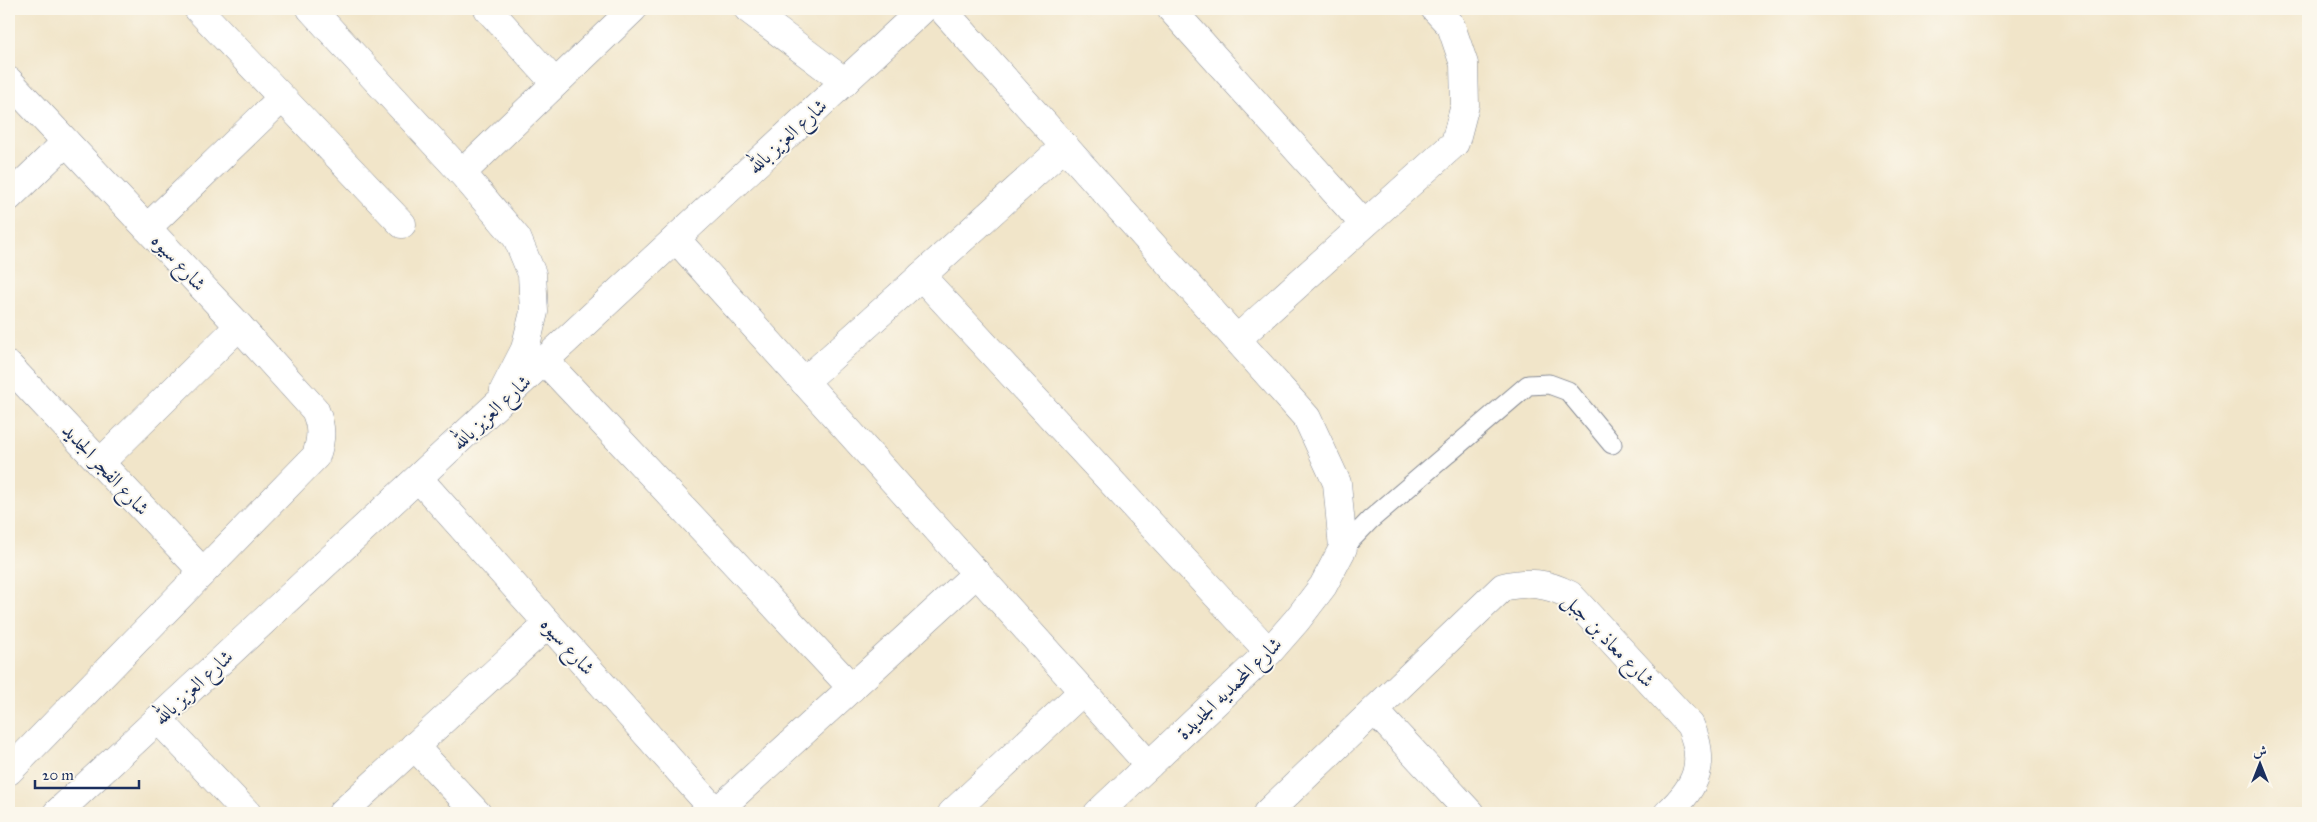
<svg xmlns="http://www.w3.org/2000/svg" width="2317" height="822" font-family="'IM FELL Great Primer',Amiri,serif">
<rect width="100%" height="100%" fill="#fbf7ec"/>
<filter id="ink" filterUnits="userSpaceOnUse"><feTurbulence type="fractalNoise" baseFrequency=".02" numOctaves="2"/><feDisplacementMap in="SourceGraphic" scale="10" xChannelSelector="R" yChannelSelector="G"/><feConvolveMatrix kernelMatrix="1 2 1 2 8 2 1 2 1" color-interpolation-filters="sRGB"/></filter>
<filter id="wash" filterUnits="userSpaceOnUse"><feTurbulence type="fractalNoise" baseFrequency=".0096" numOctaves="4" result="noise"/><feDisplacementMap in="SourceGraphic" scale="20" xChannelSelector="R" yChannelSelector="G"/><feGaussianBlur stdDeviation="1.12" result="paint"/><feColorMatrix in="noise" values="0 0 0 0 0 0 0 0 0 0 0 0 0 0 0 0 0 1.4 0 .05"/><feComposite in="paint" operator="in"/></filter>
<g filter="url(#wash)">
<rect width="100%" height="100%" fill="#f1e5c9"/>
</g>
<g filter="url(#ink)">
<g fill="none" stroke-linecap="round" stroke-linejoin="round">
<!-- lane casing -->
<g stroke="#868a94" stroke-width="21">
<path id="lane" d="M 1343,548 L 1370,520 L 1528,385 L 1549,384 L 1568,391 L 1612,444"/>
</g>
<!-- street casing -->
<g stroke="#868a94" stroke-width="29">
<g id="street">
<path d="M 198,9 L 402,224"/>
<path d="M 311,9 L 462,173 L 517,238 L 532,274 L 534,312 L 525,349 L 504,390"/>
<path d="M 488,9 L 555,83"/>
<path d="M 748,9 L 845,82"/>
<path d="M 942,9 L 1307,418 L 1337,483 L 1343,548 L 1323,586 L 1297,620 L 1269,652 L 1098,813"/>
<path d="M 1171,9 L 1364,224"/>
<path d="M 9,81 L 239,326 L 315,410 C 322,427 322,438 316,456 L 9,771"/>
<path d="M 462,173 L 633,9"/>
<path d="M 9,197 L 66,142"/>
<path d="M 147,228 L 282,98"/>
<path d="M 676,239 L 1149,765"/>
<path d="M 921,276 L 1269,652"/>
<path d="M 1237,339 L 1455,143 L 1465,105 L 1464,64 L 1451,26 L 1435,9"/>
<path d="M 545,361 L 852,688"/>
<path d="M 9,366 L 203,572"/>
<path d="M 804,382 L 1065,146"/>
<path d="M 100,463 L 239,326"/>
<path d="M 419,479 L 717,813"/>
<path d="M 1375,711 L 1470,813"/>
<path d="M 158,719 L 247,813"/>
<path d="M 414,746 L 477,813"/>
<path d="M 716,812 L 977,573"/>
<path d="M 57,813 L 923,9"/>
<path d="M 342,813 L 548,624"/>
<path d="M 952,813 L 1082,692"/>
<path d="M 1267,813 L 1503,587 C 1528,581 1547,583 1570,595 L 1690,725 C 1707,763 1697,786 1668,813"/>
</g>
</g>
<!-- lane -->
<use href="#lane" stroke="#fff" stroke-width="19"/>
<!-- street -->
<use href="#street" stroke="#fff" stroke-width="28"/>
</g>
</g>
<g text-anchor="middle" stroke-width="4" stroke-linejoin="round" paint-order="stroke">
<!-- street labels -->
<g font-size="20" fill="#1b2f5e" stroke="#fbf7ec">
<text transform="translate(787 136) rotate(-43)" y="7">شارع العزيز بالله</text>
<text transform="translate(179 262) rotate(47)" y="7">شارع سيوه</text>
<text transform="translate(491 412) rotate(-43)" y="7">شارع العزيز بالله</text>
<text transform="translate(106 469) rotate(47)" y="7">شارع الفجر الجديد</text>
<text transform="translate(1609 640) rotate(46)" y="7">شارع معاذ بن جبل</text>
<text transform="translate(568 646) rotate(48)" y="7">شارع سيوه</text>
<text transform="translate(193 687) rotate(-43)" y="7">شارع العزيز بالله</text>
<text transform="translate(1229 688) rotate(-44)" y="7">شارع المحمديه الجديدة</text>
</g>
</g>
<!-- margin -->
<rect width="2317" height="822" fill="none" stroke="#fbf7ec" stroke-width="30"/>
<!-- north arrow -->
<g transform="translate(2260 764)" stroke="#fbf7ec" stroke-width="4" paint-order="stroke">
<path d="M0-4L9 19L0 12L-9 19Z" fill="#1b2f5e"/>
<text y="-8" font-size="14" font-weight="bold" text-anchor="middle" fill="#1b2f5e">ش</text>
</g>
<!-- scale -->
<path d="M35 780v8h104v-8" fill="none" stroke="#1b2f5e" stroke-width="2.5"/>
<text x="42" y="780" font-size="15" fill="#1b2f5e" stroke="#fbf7ec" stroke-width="4" paint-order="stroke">20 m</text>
</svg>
